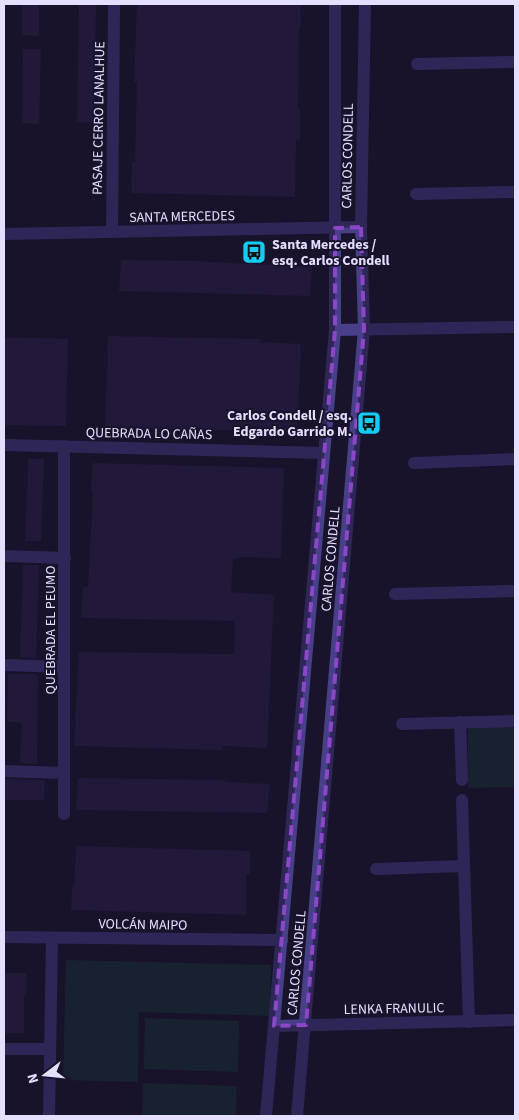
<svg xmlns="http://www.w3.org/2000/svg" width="519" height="1120" font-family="'Source Sans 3',sans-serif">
<rect width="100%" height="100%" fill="#19132c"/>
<!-- green -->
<g fill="#163436">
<path d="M 515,726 L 515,787 L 468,788 L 468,727 Z"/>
<path d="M 66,960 L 271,965 L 270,1016 L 139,1012 L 138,1082 L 63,1080 Z"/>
<path d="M 145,1018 L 239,1021 L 238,1072 L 144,1069 Z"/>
<path d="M 143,1083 L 237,1086 L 236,1116 L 142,1116 Z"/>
</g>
<!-- building -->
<g fill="#2c1f4c">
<path d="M 22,4 L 39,4 L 39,36 L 22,35 Z"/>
<path d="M 79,4 L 96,4 L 94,123 L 77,122 Z"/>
<path d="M 137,4 L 301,4 L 300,28 L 299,28 L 298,109 L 300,109 L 300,140 L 296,139 L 295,197 L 131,193 L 132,162 L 135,162 L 137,82 L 134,82 Z"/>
<path d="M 23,49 L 41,49 L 39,124 L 22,123 Z"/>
<path d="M 121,260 L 193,261 L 312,267 L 310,296 L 119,291 Z"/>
<path d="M 108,336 L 261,339 L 260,342 L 301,344 L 297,432 L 105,427 Z"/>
<path d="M 4,337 L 68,339 L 66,426 L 4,425 Z"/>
<path d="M 28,459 L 44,459 L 41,541 L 25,541 Z"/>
<path d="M 93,463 L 284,468 L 281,558 L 238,557 L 238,559 L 233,559 L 231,592 L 274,595 L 267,748 L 222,746 L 222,750 L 74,746 L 79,652 L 234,654 L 235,621 L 81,618 L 83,587 L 88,587 L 93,494 L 91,494 Z"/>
<path d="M 23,565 L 39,565 L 36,658 L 20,657 Z"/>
<path d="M 8,674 L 36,674 L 36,676 L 38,676 L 37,764 L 20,763 L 22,723 L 7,722 Z"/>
<path d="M 78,778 L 225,780 L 225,782 L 270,784 L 267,813 L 76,810 Z"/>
<path d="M 4,779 L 45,780 L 44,800 L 4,800 Z"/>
<path d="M 76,846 L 250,851 L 250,874 L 246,874 L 246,915 L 71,910 L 72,887 L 74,887 Z"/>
<path d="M 4,973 L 27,973 L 26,995 L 24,995 L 24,1033 L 4,1033 Z"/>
</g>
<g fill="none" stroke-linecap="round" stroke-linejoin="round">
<!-- minor -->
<g stroke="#483f89" stroke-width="12">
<path d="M 417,64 L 515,62"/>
<path d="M 416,194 L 515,192"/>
<path d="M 112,232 L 114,4"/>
<path d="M 4,234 L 361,227"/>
<path d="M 335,330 L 515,327"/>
<path d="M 4,445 L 324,453"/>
<path d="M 414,463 L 515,459"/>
<path d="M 4,556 L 65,558"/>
<path d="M 395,594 L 515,591"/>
<path d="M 4,665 L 64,667"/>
<path d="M 460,722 L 462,780"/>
<path d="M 402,724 L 515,721"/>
<path d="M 4,771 L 64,773"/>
<path d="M 462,800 L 469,1022"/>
<path d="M 64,814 L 64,446"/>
<path d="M 376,869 L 464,866"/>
<path d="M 4,937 L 282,940"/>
<path d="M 274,1026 L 515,1020"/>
<path d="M 4,1049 L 49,1049"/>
<path d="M 49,1116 L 52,938"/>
<path d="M 266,1116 L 335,330 L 335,4"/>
<path d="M 297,1116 L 364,329 L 361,227 L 365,4"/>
</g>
</g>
<!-- marked area -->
<path d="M0 0H519V1120H0ZM 361,227 L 364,329 L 306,1025 L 274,1026 L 335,330 L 335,228 Z" fill="#19132c" fill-opacity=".55" fill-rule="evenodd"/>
<path fill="none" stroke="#8b47c8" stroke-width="4" stroke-dasharray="10 6" stroke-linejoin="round" d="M 361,227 L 364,329 L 306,1025 L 274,1026 L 335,330 L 335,228 Z"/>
<!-- icons -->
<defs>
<g id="bus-square" transform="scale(1.25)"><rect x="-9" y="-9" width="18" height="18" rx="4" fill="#12cdf7" stroke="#19132c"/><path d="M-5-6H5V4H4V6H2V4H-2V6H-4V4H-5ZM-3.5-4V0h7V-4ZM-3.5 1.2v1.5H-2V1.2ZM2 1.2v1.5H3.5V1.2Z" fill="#111"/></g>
</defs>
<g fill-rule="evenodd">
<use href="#bus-square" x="254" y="252"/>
<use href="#bus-square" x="369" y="423"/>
</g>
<g text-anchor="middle" stroke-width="4" stroke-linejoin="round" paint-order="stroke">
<!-- street labels -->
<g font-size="14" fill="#e5dffe" stroke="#19132c">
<text transform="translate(98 118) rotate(-89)" y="5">PASAJE CERRO LANALHUE</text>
<text transform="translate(347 156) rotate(-89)" y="5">CARLOS CONDELL</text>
<text transform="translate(182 216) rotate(-1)" y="5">SANTA MERCEDES</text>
<text transform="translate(149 433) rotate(1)" y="5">QUEBRADA LO CAÑAS</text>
<text transform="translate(330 559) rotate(-85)" y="5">CARLOS CONDELL</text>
<text transform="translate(50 630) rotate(-90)" y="5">QUEBRADA EL PEUMO</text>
<text transform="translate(143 924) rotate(1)" y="5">VOLCÁN MAIPO</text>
<text transform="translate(296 963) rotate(-85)" y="5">CARLOS CONDELL</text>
<text transform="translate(394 1008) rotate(-1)" y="5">LENKA FRANULIC</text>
</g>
<!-- poi labels -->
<g font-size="14" font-weight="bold" fill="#e5dffe" stroke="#19132c" text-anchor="start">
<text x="272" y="249">Santa Mercedes /<tspan x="272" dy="16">esq. Carlos Condell</tspan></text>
<text x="352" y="420" text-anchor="end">Carlos Condell / esq.<tspan x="352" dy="16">Edgardo Garrido M.</tspan></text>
</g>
</g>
<!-- border -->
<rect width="519" height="1120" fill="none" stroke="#e5dffe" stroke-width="10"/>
<!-- north arrow -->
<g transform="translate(45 1075) rotate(254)" stroke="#19132c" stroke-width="4" paint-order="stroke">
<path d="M0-4L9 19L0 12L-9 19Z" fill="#e5dffe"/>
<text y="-8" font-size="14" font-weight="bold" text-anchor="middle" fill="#e5dffe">N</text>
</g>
</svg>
